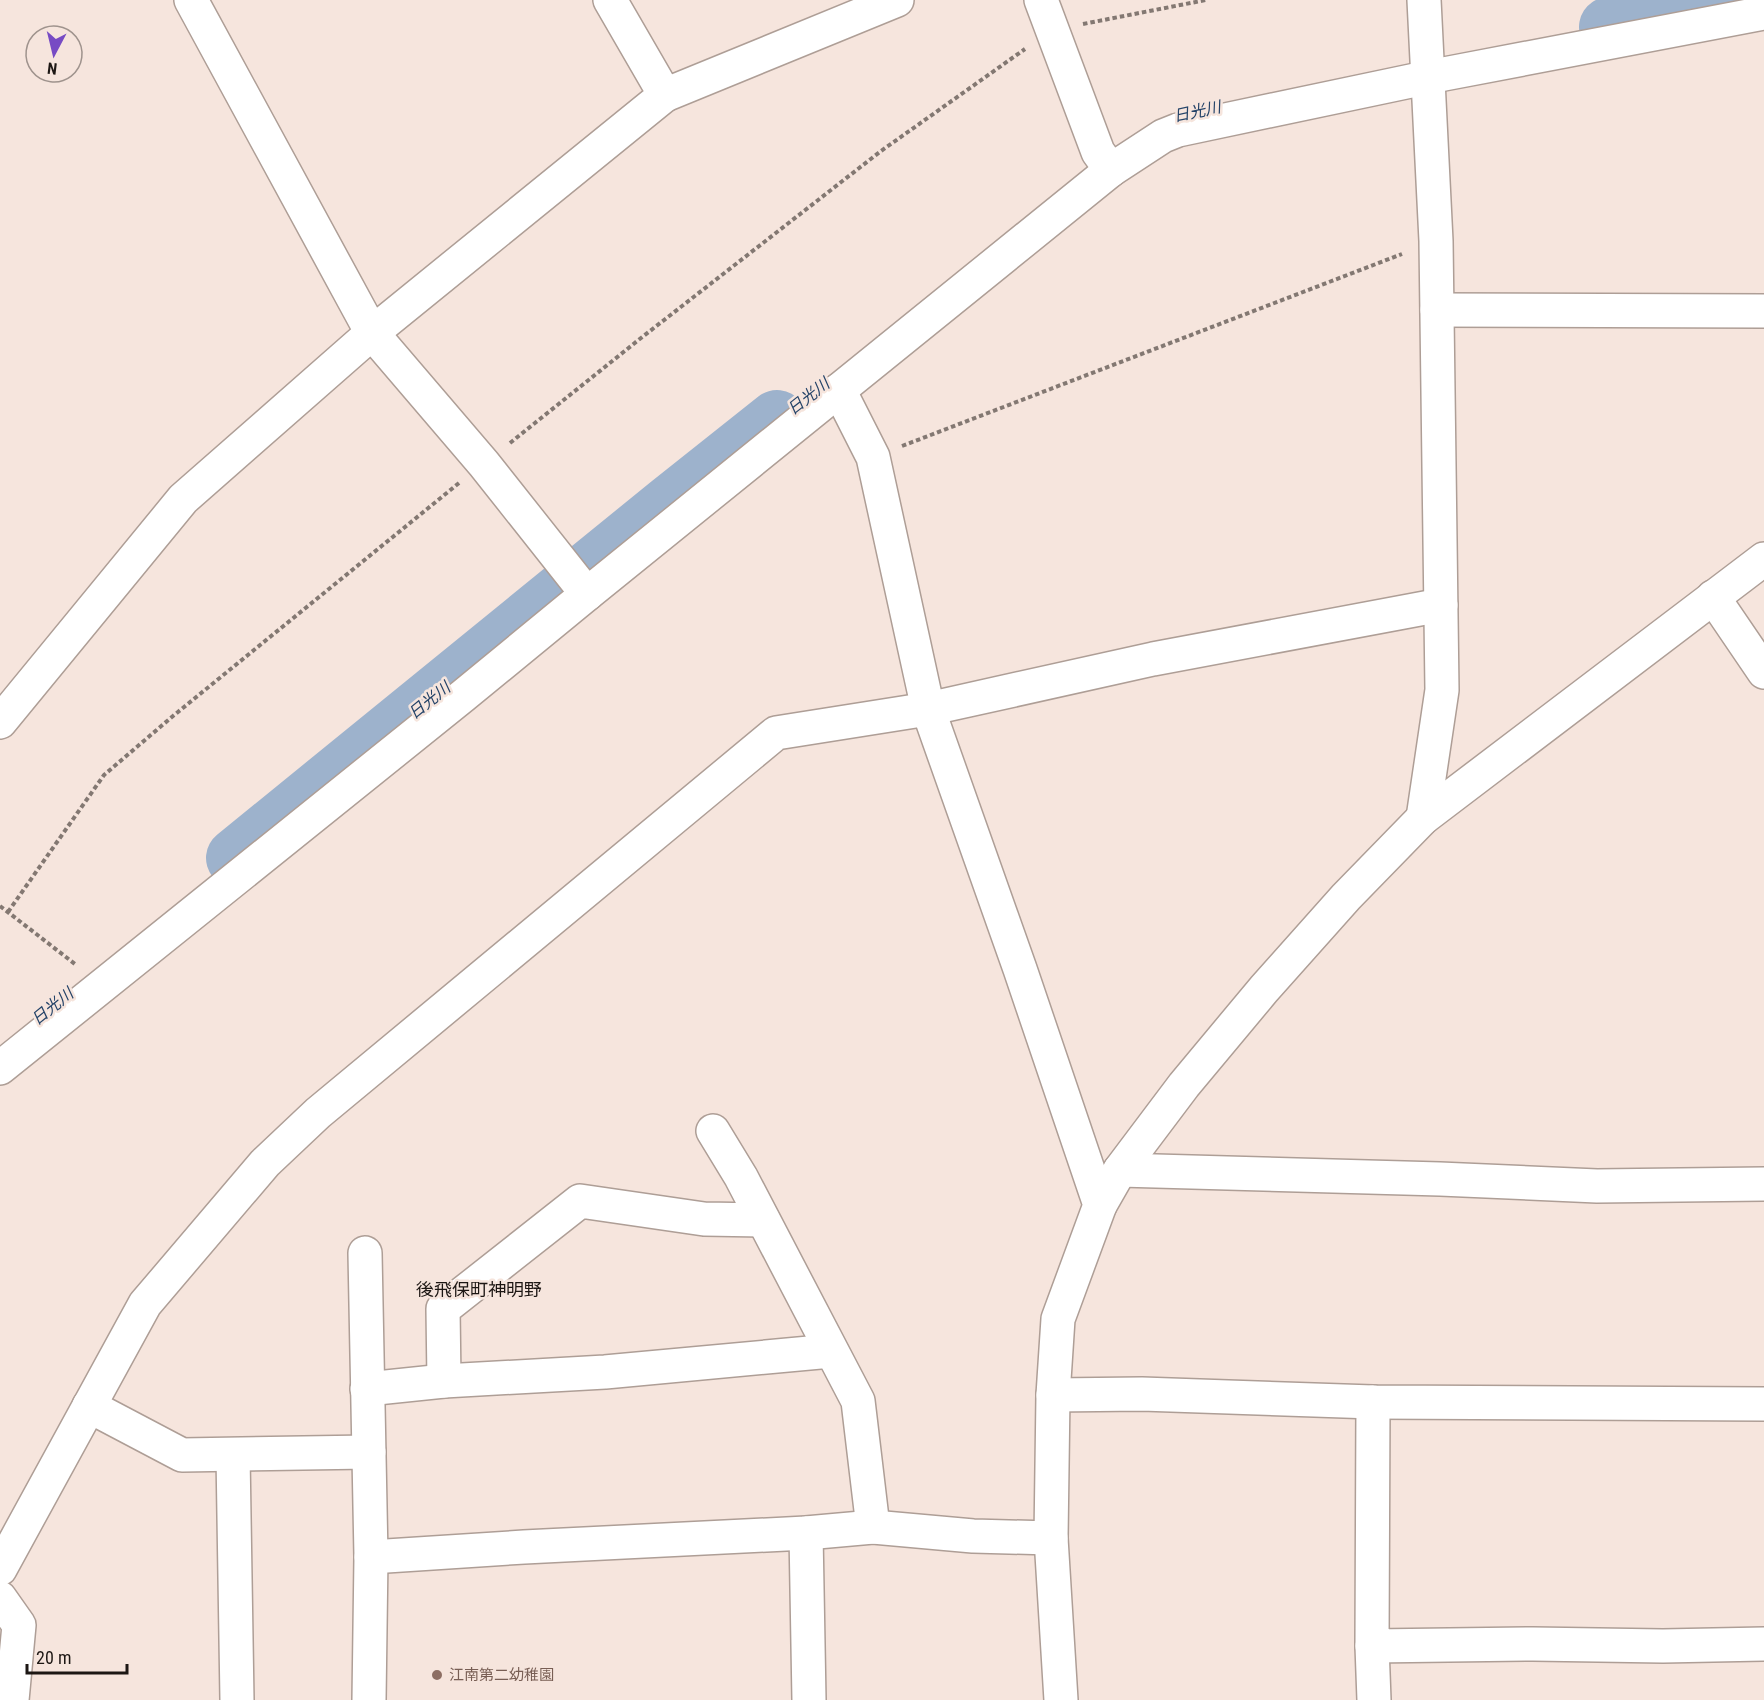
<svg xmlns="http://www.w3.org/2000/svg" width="1764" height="1700" font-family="'Roboto Condensed','Noto Sans JP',sans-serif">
<rect width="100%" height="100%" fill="#f6e5dd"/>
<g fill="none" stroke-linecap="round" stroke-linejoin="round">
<!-- river -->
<g stroke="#9db2cc" stroke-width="60">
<path d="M 1609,27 L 1739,0"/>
<path d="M 236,858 L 670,505 L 777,420"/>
</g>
<!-- minor casing -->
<g stroke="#ae9e96" stroke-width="36">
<g id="minor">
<path d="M 191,0 L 372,333 L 484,464 L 587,594"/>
<path d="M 1041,0 L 1098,152 L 1111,170"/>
<path d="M 665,95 L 897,0"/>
<path d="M 1437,310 L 1764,311"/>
<path d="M 839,390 L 873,457 L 928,709 L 1020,969 L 1100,1205 L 1058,1319 L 1053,1395 L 1051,1538 L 1061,1700"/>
<path d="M 1713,597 L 1764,672"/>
<path d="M 0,722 L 183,499 L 372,333 L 665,95 L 610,0"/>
<path d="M 1423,818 L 1442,690 L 1436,241 L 1424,0"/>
<path d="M 0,1068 L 464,695 L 587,594 L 1111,170 L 1163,136 L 1178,130 L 1444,74 L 1764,13"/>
<path d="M 713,1131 L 741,1177 L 858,1401 L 873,1527"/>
<path d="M 1120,1170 L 1440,1179 L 1597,1186 L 1764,1184"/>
<path d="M 1100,1205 L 1120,1170 L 1184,1085 L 1264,989 L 1346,897 L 1423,818 L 1764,559"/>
<path d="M 365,1253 L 371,1557 L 369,1700"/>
<path d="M 444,1381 L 443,1309 L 580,1201 L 704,1219 L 763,1220"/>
<path d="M 367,1389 L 444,1381 L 605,1372 L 831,1351"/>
<path d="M 1053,1395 L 1142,1394 L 1373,1402 L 1764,1404"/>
<path d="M 1373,1402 L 1372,1646 L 1533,1644 L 1663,1646 L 1764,1644"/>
<path d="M 89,1406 L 182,1455 L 369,1452"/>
<path d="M 233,1455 L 237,1700"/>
<path d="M 806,1533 L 809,1700"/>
<path d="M 371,1557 L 524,1547 L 806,1533 L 873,1527 L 973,1536 L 1051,1538"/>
<path d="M 0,1569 L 145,1304 L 265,1163 L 318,1113 L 776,733 L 928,709 L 1153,659 L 1441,605"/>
<path d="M 0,1598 L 19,1625 L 12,1700"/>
<path d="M 1372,1646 L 1374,1700"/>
</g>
</g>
<!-- path -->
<g stroke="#837872" stroke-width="4" stroke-dasharray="4.5 3" stroke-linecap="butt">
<path d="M 1083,24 L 1206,0"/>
<path d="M 510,443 L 641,338 L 881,151 L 1025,49"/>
<path d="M 902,446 L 1402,254"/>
<path d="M 0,906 L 75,964"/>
<path d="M 8,912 L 104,775 L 173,716 L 459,483"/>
</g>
<!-- minor -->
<use href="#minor" stroke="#fff" stroke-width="33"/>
</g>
<!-- markers -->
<circle fill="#8d6e63" stroke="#f6e5dd" stroke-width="2" cx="437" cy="1675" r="6"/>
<g text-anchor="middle" stroke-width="5" stroke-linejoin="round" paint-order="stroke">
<!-- education labels -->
<g font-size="15" fill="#785e54" stroke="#f6e5dd" text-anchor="start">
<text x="449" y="1680">江南第二幼稚園</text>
</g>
<!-- water labels -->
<g font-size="16" font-style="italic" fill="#244368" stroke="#f6e5dd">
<text transform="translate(1197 111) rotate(-12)" y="6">日光川</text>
<text transform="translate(808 396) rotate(-38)" y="6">日光川</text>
<text transform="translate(429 700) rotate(-39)" y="6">日光川</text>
<text transform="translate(52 1006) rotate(-39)" y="6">日光川</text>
</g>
<!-- quarter labels -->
<g font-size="18" fill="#1d1714" stroke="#f6e5dd">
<text x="479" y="1296">後飛保町神明野</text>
</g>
</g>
<!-- north arrow -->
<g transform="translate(54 54) rotate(187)"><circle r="28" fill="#f6e5dd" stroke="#9f938d" stroke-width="1.5"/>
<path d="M0-4.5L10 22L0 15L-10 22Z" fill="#774bc4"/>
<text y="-9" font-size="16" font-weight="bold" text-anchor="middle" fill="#1d1714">N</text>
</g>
<!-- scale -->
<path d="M27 1664v9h100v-9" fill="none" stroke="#1d1714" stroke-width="3"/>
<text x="36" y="1664" font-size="18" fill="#1d1714" stroke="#f6e5dd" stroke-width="4.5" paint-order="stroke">20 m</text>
</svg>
